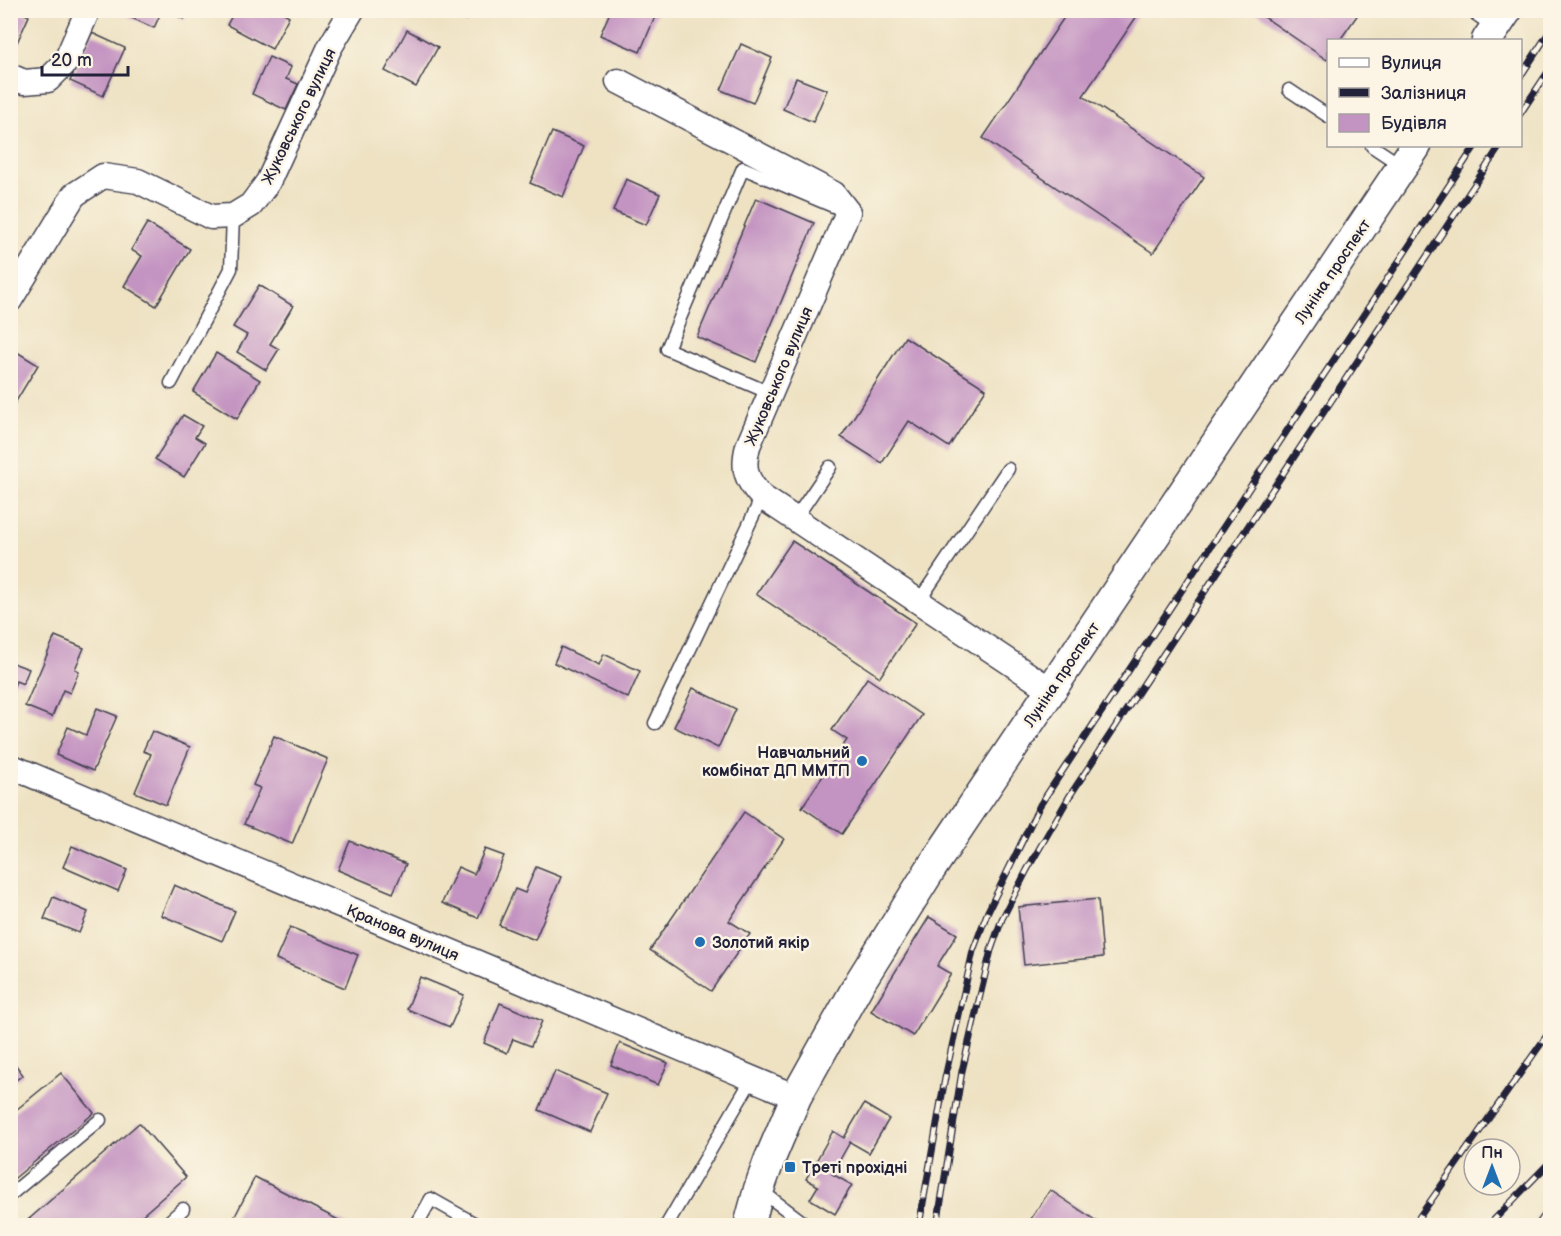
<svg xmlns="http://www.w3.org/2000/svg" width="1561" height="1236" font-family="'Balsamiq Sans',sans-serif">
<rect width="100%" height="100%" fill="#fcf5e5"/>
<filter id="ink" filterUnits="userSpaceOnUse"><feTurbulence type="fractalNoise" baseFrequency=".0167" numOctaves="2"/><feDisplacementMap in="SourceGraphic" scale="12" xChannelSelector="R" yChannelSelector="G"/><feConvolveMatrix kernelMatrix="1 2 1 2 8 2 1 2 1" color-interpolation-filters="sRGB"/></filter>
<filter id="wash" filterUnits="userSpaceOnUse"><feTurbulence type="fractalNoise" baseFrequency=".008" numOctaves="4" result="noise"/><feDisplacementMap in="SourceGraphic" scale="24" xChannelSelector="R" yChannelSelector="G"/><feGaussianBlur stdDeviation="1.35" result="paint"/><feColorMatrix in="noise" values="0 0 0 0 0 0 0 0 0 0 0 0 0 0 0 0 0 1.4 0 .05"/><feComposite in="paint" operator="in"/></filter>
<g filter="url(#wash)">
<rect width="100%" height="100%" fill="#eee2c3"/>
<g id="blocks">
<!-- building -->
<g fill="#c393c1">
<path d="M 10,10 L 16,10 L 29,16 L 14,49 L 10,48 Z"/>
<path d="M 114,10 L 162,10 L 154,28 Z"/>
<path d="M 165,10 L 188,10 L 184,19 Z"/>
<path d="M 235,10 L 279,10 L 289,16 L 272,49 L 227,25 Z"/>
<path d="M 611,10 L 658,10 L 640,52 L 600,35 Z"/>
<path d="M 1069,10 L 1141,10 L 1083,96 L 1204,177 L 1153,253 L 983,138 Z"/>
<path d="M 1254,10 L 1361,10 L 1340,40 L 1328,40 L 1328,58 L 1327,60 Z"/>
<path d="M 407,30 L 438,47 L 416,87 L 385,71 Z"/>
<path d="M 92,33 L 125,48 L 103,96 L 70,81 Z"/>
<path d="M 741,44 L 772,58 L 753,103 L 721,90 Z"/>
<path d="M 269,57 L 291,67 L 286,79 L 298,84 L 286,110 L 252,94 Z"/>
<path d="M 796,78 L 827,90 L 813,122 L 783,109 Z"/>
<path d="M 552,132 L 584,146 L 563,197 L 530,183 Z"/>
<path d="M 626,179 L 660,194 L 646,225 L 613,211 Z"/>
<path d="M 756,198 L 814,223 L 756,362 L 697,337 Z"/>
<path d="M 147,223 L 190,249 L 156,306 L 124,286 L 142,256 L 131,250 Z"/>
<path d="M 259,285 L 293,306 L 270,344 L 279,349 L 266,370 L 237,352 L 247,335 L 233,327 Z"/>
<path d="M 905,337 L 986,389 L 949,447 L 909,421 L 882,463 L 841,437 Z"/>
<path d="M 12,349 L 38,365 L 15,403 L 10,400 Z"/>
<path d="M 216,353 L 260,380 L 237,419 L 193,392 Z"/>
<path d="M 183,415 L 202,426 L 195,437 L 205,443 L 184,477 L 155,459 Z"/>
<path d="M 792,541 L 916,623 L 880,677 L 756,594 Z"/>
<path d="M 55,636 L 84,648 L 75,669 L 79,671 L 70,693 L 63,690 L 52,717 L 25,706 Z"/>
<path d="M 561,647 L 599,665 L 604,654 L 640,671 L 628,698 L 554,663 Z"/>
<path d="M 10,662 L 29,669 L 23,684 L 16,681 L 11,693 Z"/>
<path d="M 867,678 L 922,715 L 842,834 L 802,807 L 847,740 L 832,730 Z"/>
<path d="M 693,688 L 736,709 L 718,748 L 674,727 Z"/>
<path d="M 97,708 L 117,716 L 93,771 L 56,755 L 68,727 L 86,735 Z"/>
<path d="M 152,731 L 190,747 L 166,805 L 135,792 L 151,754 L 143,751 Z"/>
<path d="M 274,736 L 328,759 L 292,844 L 244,824 L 260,788 L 253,785 Z"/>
<path d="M 744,812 L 784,839 L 729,921 L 750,934 L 711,991 L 650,950 Z"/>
<path d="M 350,841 L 406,864 L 393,893 L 338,870 Z"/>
<path d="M 72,846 L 127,870 L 118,891 L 63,867 Z"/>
<path d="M 485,849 L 504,856 L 478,918 L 442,903 L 458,867 L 474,874 Z"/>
<path d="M 536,867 L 561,877 L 535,940 L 499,925 L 515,889 L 525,893 Z"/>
<path d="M 174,885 L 235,911 L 222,941 L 161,915 Z"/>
<path d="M 53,897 L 88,912 L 79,933 L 44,919 Z"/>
<path d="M 1098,899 L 1103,957 L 1024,965 L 1018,907 Z"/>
<path d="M 929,917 L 957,934 L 937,966 L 951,974 L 913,1036 L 871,1011 Z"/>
<path d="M 290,927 L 358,955 L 345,988 L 276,959 Z"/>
<path d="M 420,977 L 464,995 L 450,1027 L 407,1009 Z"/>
<path d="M 500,1003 L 542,1021 L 531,1046 L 513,1039 L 507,1053 L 484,1043 Z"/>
<path d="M 620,1043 L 668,1063 L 658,1085 L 611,1065 Z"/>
<path d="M 10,1057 L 23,1075 L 10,1084 Z"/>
<path d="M 555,1071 L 607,1093 L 590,1132 L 539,1110 Z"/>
<path d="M 61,1073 L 94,1113 L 10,1182 L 10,1115 Z"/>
<path d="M 864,1104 L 889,1119 L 869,1153 L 850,1142 L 832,1174 L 852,1185 L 835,1214 L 810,1199 L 818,1186 L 806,1179 L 833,1131 L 844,1138 Z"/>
<path d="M 139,1123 L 186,1177 L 130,1226 L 21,1226 Z"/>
<path d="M 255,1177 L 350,1226 L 230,1226 Z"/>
<path d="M 1050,1190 L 1104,1226 L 1026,1226 Z"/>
</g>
</g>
</g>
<g filter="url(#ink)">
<use href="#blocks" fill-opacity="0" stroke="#413f4f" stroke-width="1.5"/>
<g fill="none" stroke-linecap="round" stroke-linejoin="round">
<!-- service casing -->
<g stroke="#413f4f" stroke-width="15">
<g id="service">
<path d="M 465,10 L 466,13"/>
<path d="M 1470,10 L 1496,28"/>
<path d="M 1289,90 L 1328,116"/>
<path d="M 1372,146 L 1402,166"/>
<path d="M 171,383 L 231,269 L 233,216"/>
<path d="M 770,393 L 667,349 L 743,168 L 833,206"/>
<path d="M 795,519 L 830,467"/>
<path d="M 919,601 L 1008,469"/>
<path d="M 655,723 L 762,497"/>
<path d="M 760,1190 L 808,1226"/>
<path d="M 10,1195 L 100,1120"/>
<path d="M 164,1226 L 183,1209"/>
<path d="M 416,1226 L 431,1199 L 479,1226"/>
<path d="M 666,1226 L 752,1079"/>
</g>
</g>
<!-- minor casing -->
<g stroke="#413f4f" stroke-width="27">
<g id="minor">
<path d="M 10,76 L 24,82 L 48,80 L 65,63 L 88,10"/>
<path d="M 618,81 L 834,194 L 848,212 L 748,446 C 742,469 746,480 762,497 L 1051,690"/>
<path d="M 10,300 L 74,195 L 103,176 L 138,181 L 211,217 L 233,216 L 251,205 L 268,182 L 330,47 L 352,10"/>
<path d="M 10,766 L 796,1097"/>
</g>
</g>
<!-- tertiary casing -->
<g stroke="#413f4f" stroke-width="33">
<g id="tertiary">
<path d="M 1487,40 L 1507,10"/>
<path d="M 749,1226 L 759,1189 L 769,1161 L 796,1097 L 860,982 L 930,870 L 1416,146"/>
</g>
</g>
<!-- service -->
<use href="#service" stroke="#fff" stroke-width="12"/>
<!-- minor -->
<use href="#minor" stroke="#fff" stroke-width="24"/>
<!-- tertiary -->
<use href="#tertiary" stroke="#fff" stroke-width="30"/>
<!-- rail casing -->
<g stroke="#22223b" stroke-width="7">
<g id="rail">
<path d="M 1520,77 L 1550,31"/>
<path d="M 1520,114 L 1550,69"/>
<path d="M 919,1226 L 945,1078 L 973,951 L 988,911 L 1040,805 L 1475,146"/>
<path d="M 937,1226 L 962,1071 L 991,950 L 1002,919 L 1027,870 L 1069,797 L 1119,721 L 1500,146"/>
<path d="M 1413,1226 L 1550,1031"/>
<path d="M 1488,1226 L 1550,1162"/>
<path d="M 1537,1226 L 1550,1208"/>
</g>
</g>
<!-- rail -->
<use href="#rail" stroke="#fcf5e5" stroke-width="4.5" stroke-dasharray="14" stroke-linecap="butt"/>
</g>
</g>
<!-- markers -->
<g fill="#1f6fb2" stroke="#fcf5e5" stroke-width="2">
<circle cx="862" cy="761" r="6"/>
<circle cx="700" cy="942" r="6"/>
<rect x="784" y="1161" width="12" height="12" rx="3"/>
</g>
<g text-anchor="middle" stroke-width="5" stroke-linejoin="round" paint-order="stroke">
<!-- street labels -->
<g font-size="16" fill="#22223b" stroke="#fcf5e5">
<text transform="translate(298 116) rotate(-64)" y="6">Жуковського вулиця</text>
<text transform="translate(1332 271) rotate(-56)" y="6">Луніна проспект</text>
<text transform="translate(778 376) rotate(-67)" y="6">Жуковського вулиця</text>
<text transform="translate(1061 674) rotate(-56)" y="6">Луніна проспект</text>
<text transform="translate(403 932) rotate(23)" y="6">Кранова вулиця</text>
</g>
<!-- poi labels -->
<g font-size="16" font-weight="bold" fill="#22223b" stroke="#fcf5e5" text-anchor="start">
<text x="850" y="758" text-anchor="end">Навчальний<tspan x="850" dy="18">комбінат ДП ММТП</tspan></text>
<text x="712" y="948">Золотий якір</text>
<text x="802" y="1173">Треті прохідні</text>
</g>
</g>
<!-- margin -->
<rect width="1561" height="1236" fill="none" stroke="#fcf5e5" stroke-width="36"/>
<!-- legend -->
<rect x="1327" y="39" width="195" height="108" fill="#fcf5e5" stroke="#a5a1a1" stroke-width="1.5"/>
<rect x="1339" y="58" width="30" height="9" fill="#ffffff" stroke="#a5a1a1" stroke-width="1.5"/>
<text x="1381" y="69" font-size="18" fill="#22223b">Вулиця</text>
<rect x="1339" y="88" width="30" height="9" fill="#22223b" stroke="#a5a1a1" stroke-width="1.5"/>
<text x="1381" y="99" font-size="18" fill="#22223b">Залізниця</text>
<rect x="1339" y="114" width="30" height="18" fill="#c393c1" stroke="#a5a1a1" stroke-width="1.5"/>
<text x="1381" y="129" font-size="18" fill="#22223b">Будівля</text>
<!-- north arrow -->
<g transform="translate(1492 1167)"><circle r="28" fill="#fcf5e5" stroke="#a5a1a1" stroke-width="1.5"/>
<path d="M0-4.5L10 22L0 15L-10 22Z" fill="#1f6fb2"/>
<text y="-9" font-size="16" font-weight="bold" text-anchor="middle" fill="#22223b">Пн</text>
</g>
<!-- scale -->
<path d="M42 66v9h86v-9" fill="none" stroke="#22223b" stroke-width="3"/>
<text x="51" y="66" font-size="18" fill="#22223b" stroke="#fcf5e5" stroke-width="4.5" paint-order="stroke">20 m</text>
</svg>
